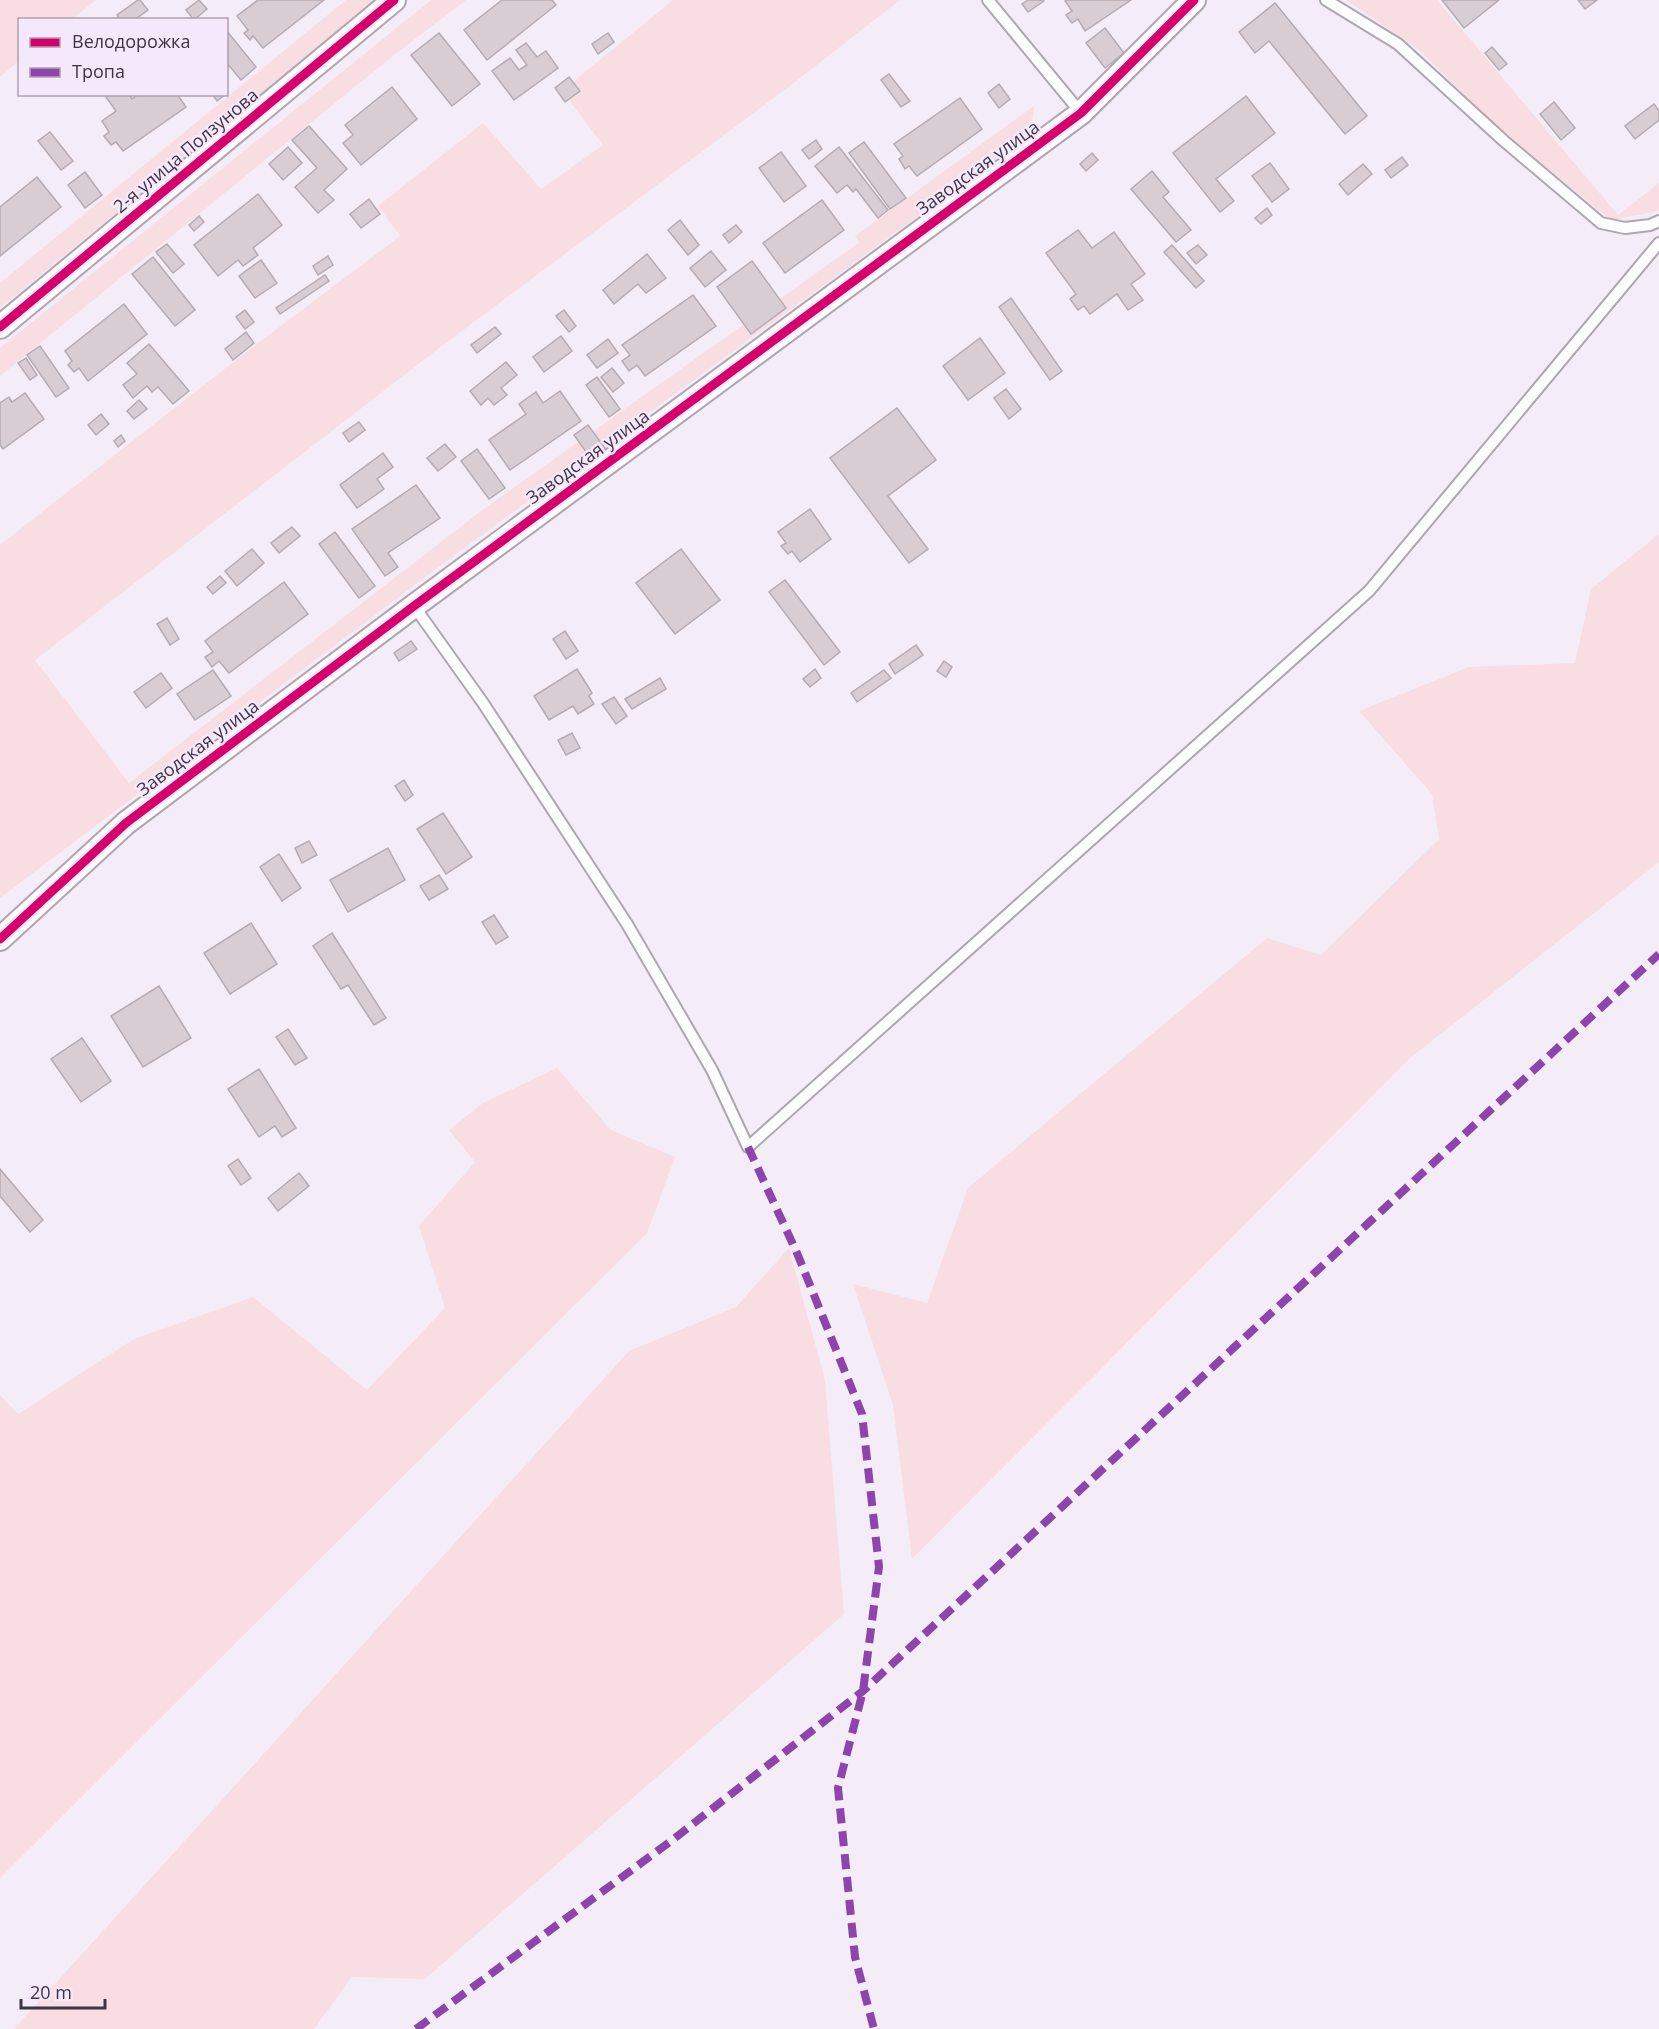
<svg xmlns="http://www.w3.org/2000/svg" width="1659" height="2029" font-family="'Open Sans',sans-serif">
<rect width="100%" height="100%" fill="#f4ecf7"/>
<!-- green -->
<g fill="#f8dee2">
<path d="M 0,0 L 96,0 L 72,19 L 20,20 L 19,61 L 0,77 Z"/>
<path d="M 346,0 L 376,0 L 0,308 L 0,283 Z"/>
<path d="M 431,0 L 466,0 L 389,59 L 0,376 L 0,348 Z"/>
<path d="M 673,0 L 900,0 L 791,85 L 447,342 L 35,660 L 129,783 L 485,508 L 860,242 L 855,236 L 1034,106 C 1034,120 1030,128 1022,140 L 452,557 L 0,898 L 0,545 L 232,363 L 400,236 L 378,206 L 483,123 L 541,189 L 603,145 L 562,91 Z"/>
<path d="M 1346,0 L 1437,0 L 1618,215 L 1659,183 L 1659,211 L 1611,220 L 1503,133 L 1418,49 Z"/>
<path d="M 1659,534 L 1659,862 L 1410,1058 L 912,1559 L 893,1405 L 853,1284 L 927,1303 L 968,1188 L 1267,938 L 1321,955 L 1439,839 L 1432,794 L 1359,711 L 1469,667 L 1575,663 L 1591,589 Z"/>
<path d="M 557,1068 L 611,1130 L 675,1157 L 647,1233 L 0,1878 L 0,1395 L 18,1414 L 134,1339 L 253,1297 L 367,1390 L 445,1308 L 419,1226 L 475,1162 L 449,1130 L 483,1103 Z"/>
<path d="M 789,1248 L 825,1380 L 844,1614 L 425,1979 L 352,1977 L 314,2029 L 14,2029 L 629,1351 L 736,1307 Z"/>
</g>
<!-- building -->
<g fill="#d8cdd5" stroke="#b6abb3" stroke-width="1.5">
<path d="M 138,0 L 140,0 L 148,10 L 134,20 L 120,20 L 117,15 Z"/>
<path d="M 199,0 L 207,9 L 194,20 L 186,10 Z"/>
<path d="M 258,0 L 324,0 L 263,48 L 253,36 L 250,40 L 244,33 L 248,30 L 237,16 Z"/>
<path d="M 502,0 L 552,0 L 556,5 L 487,60 L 464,30 Z"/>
<path d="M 1028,0 L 1043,0 L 1044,1 L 1028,12 L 1022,4 Z"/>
<path d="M 1067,0 L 1131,0 L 1085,31 L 1078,19 L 1072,23 L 1066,15 L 1072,11 L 1065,1 Z"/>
<path d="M 1442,0 L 1499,0 L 1464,28 Z"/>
<path d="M 1578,0 L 1597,0 L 1585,9 Z"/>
<path d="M 1275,3 L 1367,116 L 1345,134 L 1269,41 L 1255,53 L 1239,32 Z"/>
<path d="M 1105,28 L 1124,53 L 1105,68 L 1086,43 Z"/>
<path d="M 226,30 L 256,67 L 241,80 L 226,62 Z"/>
<path d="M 439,33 L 480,84 L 452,106 L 411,55 Z"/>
<path d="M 608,33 L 614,42 L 598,54 L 592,44 Z"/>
<path d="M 526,43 L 537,57 L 546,51 L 558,68 L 514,100 L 492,71 L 510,58 L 519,70 L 527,65 L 516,50 Z"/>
<path d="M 1492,47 L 1507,64 L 1499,70 L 1485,53 Z"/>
<path d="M 889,74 L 910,101 L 901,107 L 881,80 Z"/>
<path d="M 569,77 L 580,91 L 565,102 L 555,88 Z"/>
<path d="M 999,84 L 1010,99 L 999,108 L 988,93 Z"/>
<path d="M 392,87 L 417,119 L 361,165 L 343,143 L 353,135 L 345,125 Z"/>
<path d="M 109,94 L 129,94 L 132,99 L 139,94 L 177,94 L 186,107 L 123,151 L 116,142 L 111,145 L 104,136 L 109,132 L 102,121 L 116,111 L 106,97 Z"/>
<path d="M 212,94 L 226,94 L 217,101 Z"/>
<path d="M 1246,96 L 1275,133 L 1216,179 L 1234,201 L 1220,212 L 1173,153 Z"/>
<path d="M 960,98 L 982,129 L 917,176 L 909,166 L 905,169 L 899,159 L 903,156 L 894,144 Z"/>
<path d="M 1554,102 L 1575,128 L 1561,140 L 1540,114 Z"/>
<path d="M 1654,104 L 1659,111 L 1659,120 L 1635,139 L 1625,126 Z"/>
<path d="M 309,126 L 347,169 L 324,190 L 334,200 L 318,213 L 295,187 L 317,168 L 292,140 Z"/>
<path d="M 50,132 L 73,161 L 61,170 L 38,141 Z"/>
<path d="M 816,140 L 822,149 L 809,159 L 802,150 Z"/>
<path d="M 864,142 L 906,198 L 890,209 L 849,153 Z"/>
<path d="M 288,147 L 302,163 L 283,180 L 269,164 Z"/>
<path d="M 839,147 L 888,210 L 878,218 L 856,189 L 853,192 L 847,185 L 837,193 L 815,166 Z"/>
<path d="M 781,152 L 806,186 L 784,202 L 759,168 Z"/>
<path d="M 1092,153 L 1098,160 L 1086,171 L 1080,164 Z"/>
<path d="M 1402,157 L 1408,165 L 1391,178 L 1385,170 Z"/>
<path d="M 1270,163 L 1289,189 L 1272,202 L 1252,176 Z"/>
<path d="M 1363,164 L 1372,174 L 1348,195 L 1339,184 Z"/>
<path d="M 1152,171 L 1169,192 L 1163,197 L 1191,230 L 1176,242 L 1131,189 Z"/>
<path d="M 85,172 L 102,195 L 85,208 L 68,185 Z"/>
<path d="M 37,177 L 61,207 L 0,256 L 0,207 Z"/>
<path d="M 258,194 L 282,225 L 253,248 L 258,255 L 243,266 L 238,260 L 218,276 L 194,245 Z"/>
<path d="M 369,199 L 380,214 L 361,228 L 350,214 Z"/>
<path d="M 822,200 L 844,230 L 785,273 L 763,243 Z"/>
<path d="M 1267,208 L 1272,215 L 1261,224 L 1255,218 Z"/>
<path d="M 199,216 L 204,222 L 194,231 L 189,225 Z"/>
<path d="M 680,220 L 699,245 L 688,255 L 668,230 Z"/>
<path d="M 736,225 L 742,232 L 729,243 L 723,235 Z"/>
<path d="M 1078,230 L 1092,248 L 1114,232 L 1145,274 L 1131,284 L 1143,300 L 1128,310 L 1117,294 L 1090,314 L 1084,306 L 1078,310 L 1070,299 L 1076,294 L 1046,253 Z"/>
<path d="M 167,244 L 184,264 L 173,273 L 156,252 Z"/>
<path d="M 1172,245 L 1204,281 L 1196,288 L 1164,252 Z"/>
<path d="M 1198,245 L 1207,255 L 1196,264 L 1187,253 Z"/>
<path d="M 711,251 L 726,270 L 705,287 L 690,268 Z"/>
<path d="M 647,254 L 666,278 L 646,293 L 638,284 L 614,304 L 603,290 Z"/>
<path d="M 328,256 L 333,265 L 318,275 L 313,266 Z"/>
<path d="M 153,257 L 195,310 L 175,326 L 132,274 Z"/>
<path d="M 261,260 L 277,283 L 255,298 L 239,276 Z"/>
<path d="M 752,261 L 786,308 L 751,334 L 717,287 Z"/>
<path d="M 325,275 L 329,281 L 280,314 L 276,308 Z"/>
<path d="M 693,295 L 716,326 L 645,376 L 637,365 L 629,371 L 622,361 L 630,355 L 622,345 Z"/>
<path d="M 1011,298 L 1062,371 L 1050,380 L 999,307 Z"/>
<path d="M 124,304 L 147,334 L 88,381 L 79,368 L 74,372 L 68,365 L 72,361 L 65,351 Z"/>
<path d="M 245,310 L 254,322 L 245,329 L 236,317 Z"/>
<path d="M 564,310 L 576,326 L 569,332 L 556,316 Z"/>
<path d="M 495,327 L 501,334 L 477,353 L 471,345 Z"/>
<path d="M 246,332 L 254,343 L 233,360 L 225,349 Z"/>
<path d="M 561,336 L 572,351 L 544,372 L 533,357 Z"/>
<path d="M 980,338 L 1005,373 L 968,400 L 943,366 Z"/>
<path d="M 608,339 L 618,353 L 597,368 L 587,355 Z"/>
<path d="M 149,344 L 189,391 L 173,404 L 158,387 L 152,392 L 147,386 L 133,398 L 123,385 L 137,374 L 127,363 Z"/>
<path d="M 40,346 L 69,388 L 56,397 L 27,355 Z"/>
<path d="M 26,358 L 37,375 L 30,380 L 18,363 Z"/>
<path d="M 506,362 L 517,375 L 501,388 L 507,395 L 494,405 L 488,398 L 481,405 L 470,391 Z"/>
<path d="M 612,368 L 624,383 L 613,392 L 601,377 Z"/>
<path d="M 597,377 L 620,409 L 609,417 L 586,385 Z"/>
<path d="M 1006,389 L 1021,409 L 1009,419 L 994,398 Z"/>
<path d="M 560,391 L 581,421 L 510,470 L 489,440 L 526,414 L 519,404 L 536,392 L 543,403 Z"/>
<path d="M 25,393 L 44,419 L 3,449 L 0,445 L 0,403 L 9,397 L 12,402 Z"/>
<path d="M 139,400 L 147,409 L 134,419 L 127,411 Z"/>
<path d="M 897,408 L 936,460 L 888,496 L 928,549 L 909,563 L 830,458 Z"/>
<path d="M 101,414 L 109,424 L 96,435 L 88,425 Z"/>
<path d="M 359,422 L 365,430 L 349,442 L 343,433 Z"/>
<path d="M 588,425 L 605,448 L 591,459 L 574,435 Z"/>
<path d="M 121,435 L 125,441 L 118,447 L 114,441 Z"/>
<path d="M 445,444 L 456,457 L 438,471 L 427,458 Z"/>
<path d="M 477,449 L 505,488 L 489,499 L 461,461 Z"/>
<path d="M 383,453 L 393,467 L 377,479 L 384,489 L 357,508 L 340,485 Z"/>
<path d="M 416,485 L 440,518 L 388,553 L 398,567 L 385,576 L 352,529 Z"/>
<path d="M 810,509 L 831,539 L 800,562 L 792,551 L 788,554 L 781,546 L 786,543 L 778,532 Z"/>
<path d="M 292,527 L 300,536 L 279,553 L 271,543 Z"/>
<path d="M 335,532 L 375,586 L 359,598 L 319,544 Z"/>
<path d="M 252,549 L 264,563 L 237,586 L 225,571 Z"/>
<path d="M 681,549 L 720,600 L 675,634 L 636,583 Z"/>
<path d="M 220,576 L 226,583 L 213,594 L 207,587 Z"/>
<path d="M 785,580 L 840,652 L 824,665 L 769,592 Z"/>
<path d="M 284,582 L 308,614 L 229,673 L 219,661 L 212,667 L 205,657 L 213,652 L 205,641 Z"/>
<path d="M 167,618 L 179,639 L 170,645 L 157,624 Z"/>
<path d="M 565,631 L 578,651 L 566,659 L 553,639 Z"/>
<path d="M 411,641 L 417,649 L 399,661 L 394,653 Z"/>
<path d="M 916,645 L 923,655 L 895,674 L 889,664 Z"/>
<path d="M 944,661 L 952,667 L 946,677 L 937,671 Z"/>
<path d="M 577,669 L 592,693 L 589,696 L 594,704 L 578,714 L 573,706 L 549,720 L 534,696 Z"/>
<path d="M 815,669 L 821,678 L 810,687 L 803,679 Z"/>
<path d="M 213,670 L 231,696 L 195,720 L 177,694 Z"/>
<path d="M 884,670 L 891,678 L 857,702 L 851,693 Z"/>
<path d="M 161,673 L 172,688 L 146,708 L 134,692 Z"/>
<path d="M 660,678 L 666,689 L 632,709 L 625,699 Z"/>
<path d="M 614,697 L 627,716 L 616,724 L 602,704 Z"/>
<path d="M 572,733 L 580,748 L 566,755 L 558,740 Z"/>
<path d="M 404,780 L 413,795 L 405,801 L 395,786 Z"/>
<path d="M 443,813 L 472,857 L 446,874 L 417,829 Z"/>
<path d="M 309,841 L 317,855 L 302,863 L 295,848 Z"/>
<path d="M 388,848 L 405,880 L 348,912 L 330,880 Z"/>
<path d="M 279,854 L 301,888 L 282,901 L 260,867 Z"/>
<path d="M 439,875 L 448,889 L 429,900 L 420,886 Z"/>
<path d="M 494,915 L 508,937 L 496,944 L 482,922 Z"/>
<path d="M 251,923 L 277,964 L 230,994 L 204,953 Z"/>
<path d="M 332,933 L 386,1018 L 374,1025 L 348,985 L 341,989 L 313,946 Z"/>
<path d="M 159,986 L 191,1038 L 143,1067 L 111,1016 Z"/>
<path d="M 288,1029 L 307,1058 L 295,1065 L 276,1037 Z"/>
<path d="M 82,1038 L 111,1081 L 81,1102 L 51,1059 Z"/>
<path d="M 259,1069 L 296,1128 L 282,1137 L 275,1126 L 259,1137 L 228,1089 Z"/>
<path d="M 238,1159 L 251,1178 L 241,1185 L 228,1166 Z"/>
<path d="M 0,1169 L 43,1220 L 30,1232 L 0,1196 Z"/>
<path d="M 299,1173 L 309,1186 L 278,1211 L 268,1198 Z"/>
</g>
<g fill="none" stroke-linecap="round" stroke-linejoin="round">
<!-- lane casing -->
<g stroke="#aea6b1" stroke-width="14">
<g id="lane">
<path d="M 988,0 L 1081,113"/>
<path d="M 1326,0 L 1398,44 L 1504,141 L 1601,223 L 1625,228 L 1650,225 L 1659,221"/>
<path d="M 414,606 L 483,703 L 627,924 L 712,1070 L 748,1147 L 1369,591 L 1659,243"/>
</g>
</g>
<!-- street casing -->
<g stroke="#aea6b1" stroke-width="26">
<g id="street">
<path d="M 0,327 L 394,0"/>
<path d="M 0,939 L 126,823 L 414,606 L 1081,113 L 1194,0"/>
</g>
</g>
<!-- lane -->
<use href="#lane" stroke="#fdfcfe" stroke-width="10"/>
<!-- street -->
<use href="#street" stroke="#fdfcfe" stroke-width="22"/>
<!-- quiet -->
<g stroke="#8e44ad" stroke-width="8" stroke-dasharray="15 8" stroke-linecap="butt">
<path d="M 748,1147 L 797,1253 L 862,1414 L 879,1567 L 863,1691 L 838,1788 L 855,1957 L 874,2029"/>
<path d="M 416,2029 L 671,1841 L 863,1691 L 1659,954"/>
</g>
<!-- cycleway casing -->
<g stroke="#f6e8fb" stroke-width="13">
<g id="cycleway">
<path d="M 0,327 L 394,0"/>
<path d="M 0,939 L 126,823 L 414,606 L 1081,113 L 1194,0"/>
</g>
</g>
<!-- cycleway -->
<use href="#cycleway" stroke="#d6006c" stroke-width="9"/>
</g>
<g text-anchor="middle" stroke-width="5" stroke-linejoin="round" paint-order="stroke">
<!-- street labels -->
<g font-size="18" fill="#3e3542" stroke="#f6e8fb">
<text transform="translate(186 151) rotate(-40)" y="6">2-я улица Ползунова</text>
<text transform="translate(978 168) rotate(-36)" y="6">Заводская улица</text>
<text transform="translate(588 457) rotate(-36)" y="6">Заводская улица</text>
<text transform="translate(198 748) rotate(-37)" y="6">Заводская улица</text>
</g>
</g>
<!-- legend -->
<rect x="18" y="18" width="210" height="78" fill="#f6e8fb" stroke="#aca0b1" stroke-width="1.5"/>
<rect x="30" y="38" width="30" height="9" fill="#d6006c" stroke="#aca0b1" stroke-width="1.5"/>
<text x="72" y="48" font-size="18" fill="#3e3542">Велодорожка</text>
<rect x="30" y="68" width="30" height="9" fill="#8e44ad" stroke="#aca0b1" stroke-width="1.5"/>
<text x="72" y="78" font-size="18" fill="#3e3542">Тропа</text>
<!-- scale -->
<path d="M21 1999v9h84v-9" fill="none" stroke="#3e3542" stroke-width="3"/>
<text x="30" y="1999" font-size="18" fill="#3e3542" stroke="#f6e8fb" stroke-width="4.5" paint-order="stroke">20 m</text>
</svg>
